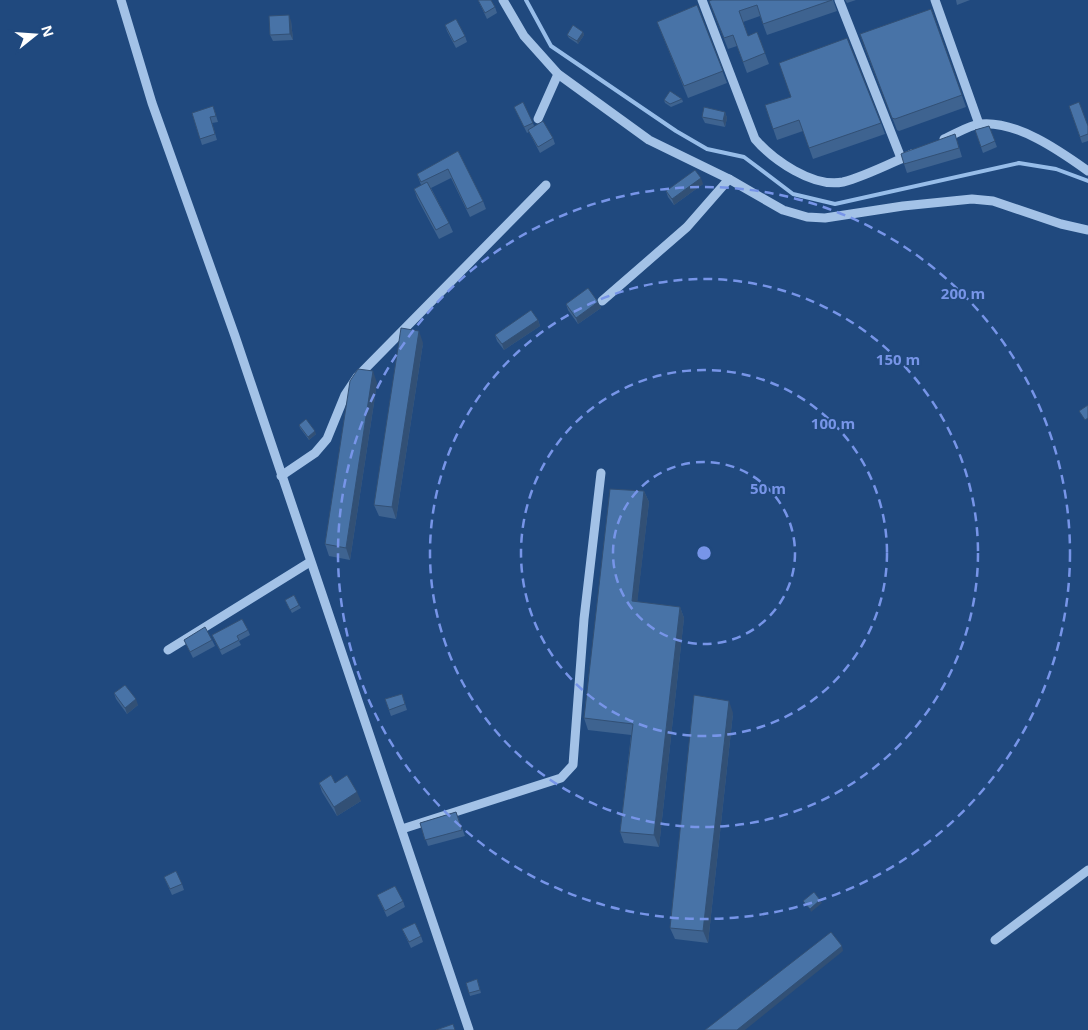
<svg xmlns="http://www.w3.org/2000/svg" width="1088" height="1030" font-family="'Open Sans',sans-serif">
<rect width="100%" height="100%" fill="#20497e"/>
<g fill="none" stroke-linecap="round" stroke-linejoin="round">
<!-- stream -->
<path stroke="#97bde9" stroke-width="4" d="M 526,0 L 551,46 L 676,131 L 707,149 L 744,157 L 793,194 L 835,204 L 1019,163 L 1056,169 L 1088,181"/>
<!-- minor -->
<g stroke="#a3c2e7" stroke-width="9">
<path d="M 121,0 L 152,103 L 235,336 L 469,1030"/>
<path d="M 503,0 L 524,36 L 558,74 L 649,140 L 729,179 L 783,210 L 807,217 L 825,218 L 903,206 L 972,199 L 993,201 L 1061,224 L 1088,230"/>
<path d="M 702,0 L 755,139 C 773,160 813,188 843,182 C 864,177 891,163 912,154"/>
<path d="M 839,0 L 901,158"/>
<path d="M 935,0 L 979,124"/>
<path d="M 538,119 L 558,74"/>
<path d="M 944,139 C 954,135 969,125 980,124 C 1016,120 1060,151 1088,171"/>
<path d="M 602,301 L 687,227 L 729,179"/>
<path d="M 281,476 L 315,453 L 327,439 L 345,395 L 357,377 L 546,185"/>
<path d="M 168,650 L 310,562"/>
<path d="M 402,829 L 561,778 L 573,765 L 584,619 L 601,473"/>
<path d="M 995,940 L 1088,870"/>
</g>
</g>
<!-- wall -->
<g fill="#3e6390">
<path d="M 478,0 L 495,7 L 497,13 L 487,19 Z"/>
<path d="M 712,0 L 833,0 L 837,11 L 767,35 L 760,16 L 743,22 L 748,36 L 757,32 L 769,64 L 747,73 L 737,46 L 728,49 L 709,1 Z"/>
<path d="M 845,0 L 856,0 L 847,3 Z"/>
<path d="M 956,0 L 970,0 L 957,5 Z"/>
<path d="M 697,5 L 727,83 L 688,98 L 657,22 Z"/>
<path d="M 931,9 L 966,107 L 899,131 L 897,130 L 864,46 Z"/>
<path d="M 291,21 L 293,40 L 273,41 L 270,35 Z"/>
<path d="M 445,25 L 465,36 L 467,42 L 456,48 L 447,31 Z"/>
<path d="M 583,32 L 584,35 L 578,44 L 569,38 L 567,35 Z"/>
<path d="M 682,99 L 683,102 L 671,107 L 665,103 L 664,100 Z"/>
<path d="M 765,105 L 881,123 L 885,134 L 813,159 L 803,131 L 777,140 Z"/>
<path d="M 1069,106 L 1088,126 L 1088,141 L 1082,143 Z"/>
<path d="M 514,107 L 533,123 L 534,126 L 553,138 L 555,144 L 540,153 L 529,132 L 527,133 Z"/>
<path d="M 215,112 L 218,122 L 212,123 L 217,140 L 202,145 L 192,113 Z"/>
<path d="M 725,112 L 727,118 L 725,127 L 705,123 L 702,117 Z"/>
<path d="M 989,126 L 997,147 L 983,153 L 975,130 Z"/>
<path d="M 955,134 L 962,157 L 907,173 L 904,164 Z"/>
<path d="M 458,151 L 483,201 L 486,209 L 470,217 L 451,178 L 431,188 L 449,223 L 453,232 L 439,239 L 417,198 L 414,189 L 421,185 L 417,174 Z"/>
<path d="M 703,184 L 674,205 L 668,197 L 666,191 Z"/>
<path d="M 598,302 L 601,308 L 578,324 L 568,310 L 566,304 Z"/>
<path d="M 538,320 L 540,326 L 504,350 L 497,341 L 495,335 Z"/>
<path d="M 423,343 L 396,519 L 379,516 L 374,505 Z"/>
<path d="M 377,383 L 350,560 L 329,556 L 325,544 Z"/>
<path d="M 299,425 L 316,434 L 309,440 L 300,428 Z"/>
<path d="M 644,491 L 649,502 L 637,602 L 680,607 L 684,618 L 659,847 L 624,843 L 620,832 L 631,735 L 588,730 L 584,718 Z"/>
<path d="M 285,600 L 299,605 L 301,608 L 292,613 Z"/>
<path d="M 248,630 L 250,635 L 239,641 L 241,645 L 222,655 L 212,635 Z"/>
<path d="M 184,640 L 212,640 L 215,646 L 193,658 Z"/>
<path d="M 114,693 L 138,705 L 127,714 L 116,699 Z"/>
<path d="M 402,694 L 407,710 L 391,716 L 385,699 Z"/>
<path d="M 733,713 L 708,943 L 675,939 L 670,928 Z"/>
<path d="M 319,783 L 335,783 L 361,801 L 337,816 L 322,792 Z"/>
<path d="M 456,812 L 465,836 L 428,846 L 420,823 Z"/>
<path d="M 164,877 L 182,884 L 184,890 L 172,895 Z"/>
<path d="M 377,895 L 403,901 L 405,907 L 387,917 Z"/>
<path d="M 402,929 L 421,936 L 423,942 L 411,948 Z"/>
<path d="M 477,979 L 481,993 L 470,996 L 466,983 Z"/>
</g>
<!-- shaded-wall -->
<g fill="#325075">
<path d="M 289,15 L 291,21 L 293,40 L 290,34 Z"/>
<path d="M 583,32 L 584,35 L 578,44 L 577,41 Z"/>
<path d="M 725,112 L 727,118 L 725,127 L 723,121 Z"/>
<path d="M 701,178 L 703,184 L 674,205 L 672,199 Z"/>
<path d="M 598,302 L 601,308 L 578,324 L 576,318 Z"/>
<path d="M 538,320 L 540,326 L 504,350 L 502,344 Z"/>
<path d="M 419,331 L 423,343 L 396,519 L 392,507 Z"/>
<path d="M 373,371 L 377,383 L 350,560 L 346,548 Z"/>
<path d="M 315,431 L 316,434 L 309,440 L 308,437 Z"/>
<path d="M 644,491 L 649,502 L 636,613 L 632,601 Z"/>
<path d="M 680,607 L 684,618 L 659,847 L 654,835 Z"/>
<path d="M 136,699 L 138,705 L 127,714 L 125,708 Z"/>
<path d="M 729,701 L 733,713 L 708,943 L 703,931 Z"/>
<path d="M 357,792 L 361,801 L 337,816 L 334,807 Z"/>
<path d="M 820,900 L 822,903 L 811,912 L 810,909 Z"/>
<path d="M 842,946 L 843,951 L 745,1030 L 737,1030 Z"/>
</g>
<!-- building -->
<g fill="#4873a7" stroke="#325075">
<path d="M 478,0 L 491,0 L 495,7 L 485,13 Z"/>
<path d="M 712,0 L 832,0 L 763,24 L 757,5 L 739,11 L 748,36 L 757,32 L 765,53 L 743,62 L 733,35 L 724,38 L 709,1 Z"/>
<path d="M 697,5 L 723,71 L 684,86 L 657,22 Z"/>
<path d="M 931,9 L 962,95 L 895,119 L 892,118 L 860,34 Z"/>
<path d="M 289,15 L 290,34 L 270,35 L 269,16 Z"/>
<path d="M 456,19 L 465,36 L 454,42 L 445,25 Z"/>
<path d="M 573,25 L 583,32 L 577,41 L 567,35 Z"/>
<path d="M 847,38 L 881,123 L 809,148 L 799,120 L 773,129 L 765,105 L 791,97 L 779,63 Z"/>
<path d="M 670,91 L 682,99 L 670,104 L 664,100 Z"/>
<path d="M 523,102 L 533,123 L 524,127 L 514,107 Z"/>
<path d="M 1079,102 L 1088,126 L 1088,134 L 1080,137 L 1069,106 Z"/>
<path d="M 213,106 L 216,116 L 210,117 L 215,134 L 200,139 L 192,113 Z"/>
<path d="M 704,107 L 725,112 L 723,121 L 702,117 Z"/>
<path d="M 543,121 L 553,138 L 538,147 L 528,130 Z"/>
<path d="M 989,126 L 995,141 L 981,147 L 975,130 Z"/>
<path d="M 955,134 L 959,148 L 904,164 L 901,154 L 903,153 Z"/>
<path d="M 458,151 L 483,201 L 467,209 L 448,169 L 421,182 L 417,174 Z"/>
<path d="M 695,170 L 701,178 L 672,199 L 666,191 Z"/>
<path d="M 427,182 L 449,223 L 436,230 L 414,189 Z"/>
<path d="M 588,288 L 598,302 L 576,318 L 566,304 Z"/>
<path d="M 531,310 L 538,320 L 502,344 L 495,335 Z"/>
<path d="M 401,328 L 419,331 L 392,507 L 374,505 Z"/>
<path d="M 358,369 L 373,371 L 346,548 L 325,544 L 350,381 Z"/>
<path d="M 1088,405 L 1088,418 L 1085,420 L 1079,411 Z"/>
<path d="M 306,419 L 315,431 L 308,437 L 299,425 Z"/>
<path d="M 610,489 L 644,491 L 632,601 L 680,607 L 654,835 L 620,832 L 633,724 L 584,718 Z"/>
<path d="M 294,595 L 299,605 L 290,610 L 285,600 Z"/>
<path d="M 242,619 L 248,630 L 237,636 L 239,640 L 220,650 L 212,635 Z"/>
<path d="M 205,627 L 212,640 L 190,652 L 184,640 Z"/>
<path d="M 125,685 L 136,699 L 125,708 L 114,693 Z"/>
<path d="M 402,694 L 405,704 L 389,710 L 385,699 Z"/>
<path d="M 694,695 L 729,701 L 703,931 L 670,928 Z"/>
<path d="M 331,775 L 335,783 L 347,775 L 357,792 L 334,807 L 319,783 Z"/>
<path d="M 456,812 L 462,830 L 425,840 L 420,823 Z"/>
<path d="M 176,871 L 182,884 L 170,889 L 164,877 Z"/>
<path d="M 395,886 L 403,901 L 385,911 L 377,895 Z"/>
<path d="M 814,892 L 820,900 L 810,909 L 803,901 Z"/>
<path d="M 415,923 L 421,936 L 409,942 L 402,929 Z"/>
<path d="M 831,932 L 842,946 L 737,1030 L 705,1030 Z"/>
<path d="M 477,979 L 480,990 L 469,993 L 466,983 Z"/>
<path d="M 453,1024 L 455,1030 L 436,1030 Z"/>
</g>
<!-- distance rings -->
<g fill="none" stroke="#7795e8" stroke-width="2.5" stroke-dasharray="9 6">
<circle cx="704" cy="553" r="91"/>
<circle cx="704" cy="553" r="183"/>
<circle cx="704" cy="553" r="274"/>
<circle cx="704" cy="553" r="366"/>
</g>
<circle cx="704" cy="553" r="8" fill="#7795e8" stroke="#20497e" stroke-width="2.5"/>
<g font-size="15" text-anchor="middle" font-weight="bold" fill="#7795e8" stroke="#20497e" stroke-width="4" stroke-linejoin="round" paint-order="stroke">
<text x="963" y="299">200 m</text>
<text x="898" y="365">150 m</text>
<text x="833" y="429">100 m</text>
<text x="768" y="494">50 m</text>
</g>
<!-- north arrow -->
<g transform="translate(35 35) rotate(73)" stroke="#20497e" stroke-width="4" paint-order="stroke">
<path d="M0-4L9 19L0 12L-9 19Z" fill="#ffffff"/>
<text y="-8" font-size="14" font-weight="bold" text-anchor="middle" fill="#ffffff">N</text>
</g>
</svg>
